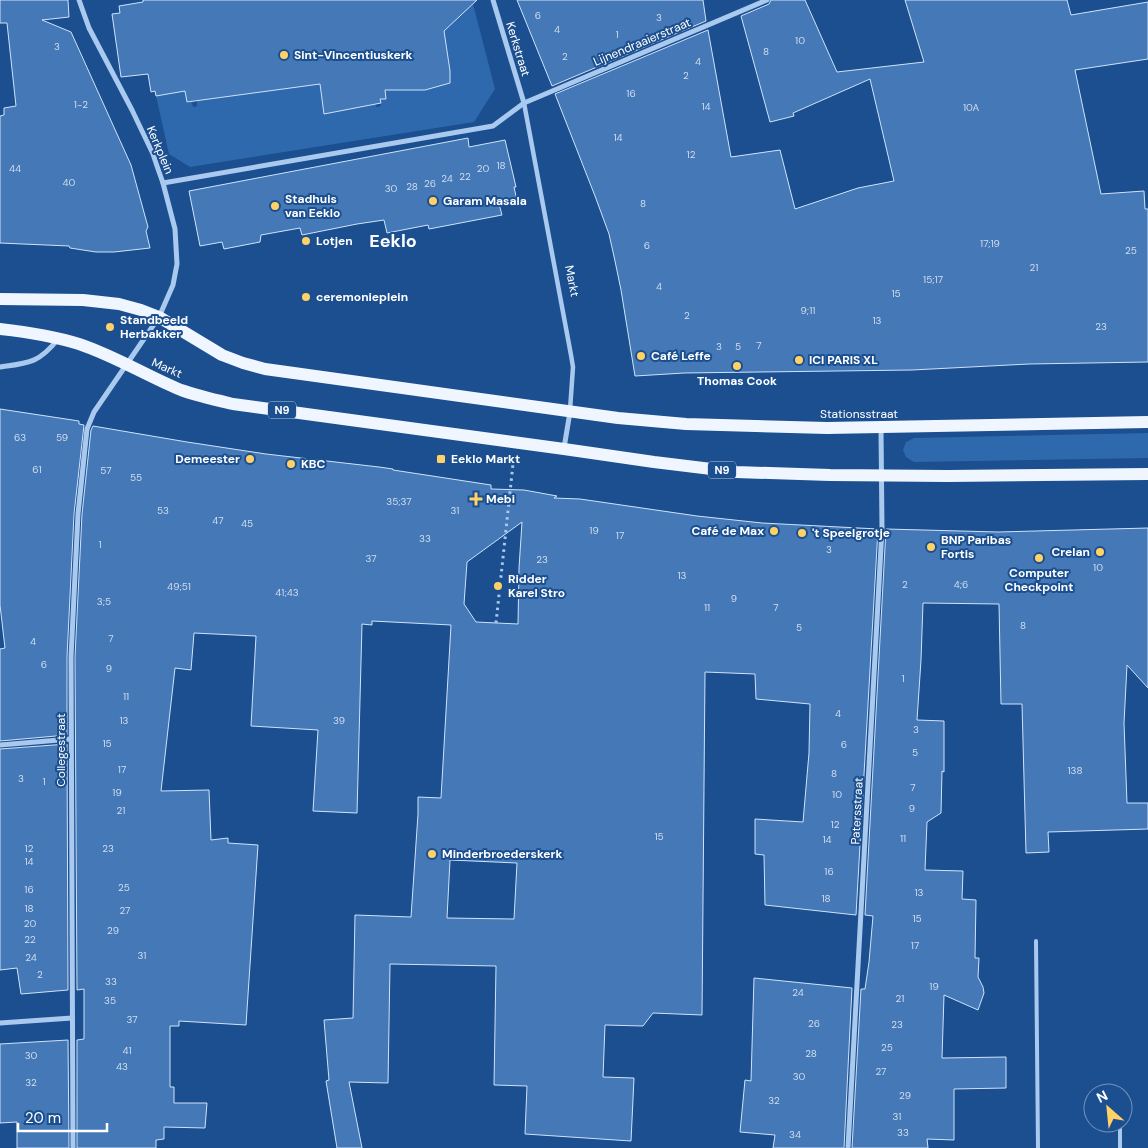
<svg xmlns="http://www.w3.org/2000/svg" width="1148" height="1148" font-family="'DM Sans',sans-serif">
<rect width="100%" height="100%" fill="#1b4f8f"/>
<!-- green -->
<g fill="#2e69ad">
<path d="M 467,0 L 472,0 L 495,89 L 474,122 L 190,167 L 169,154 L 156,96 L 190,85 L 192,97 L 186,98 L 187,103 L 192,102 L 193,107 L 197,106 L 197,101 L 320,84 L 329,107 L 331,113 L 336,112 L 335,106 L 375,100 L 376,107 L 381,106 L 380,99 L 386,98 L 385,94 L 379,94 L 377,80 L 450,80 L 450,78 L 428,28 Z"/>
<path d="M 1148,433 L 1148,458 L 914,462 L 906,457 L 903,450 L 906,442 L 914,438 Z"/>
</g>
<!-- building -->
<g fill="#4478b7" stroke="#cfe3fa" fill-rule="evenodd">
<path d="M 0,0 L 68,0 L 69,17 L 42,20 L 71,32 L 131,165 L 148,227 L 146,231 L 150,248 L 114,252 L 96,252 L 70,248 L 69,246 L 0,243 L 0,116 L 4,115 L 4,108 L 16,106 L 7,23 L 0,23 Z"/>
<path d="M 143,0 L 477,0 L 444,31 L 450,71 L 450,83 L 425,90 L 385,90 L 386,99 L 380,99 L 381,103 L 324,114 L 320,84 L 187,102 L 185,91 L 156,96 L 155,91 L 151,92 L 148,74 L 121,77 L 112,14 L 120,13 L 119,6 L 143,2 Z"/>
<path d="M 517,0 L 703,0 L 706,21 L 552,86 Z"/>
<path d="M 771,0 L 805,0 L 837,72 L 924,62 L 905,0 L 1067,0 L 1071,15 L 1148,2 L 1148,59 L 1075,70 L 1101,194 L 1144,191 L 1145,209 L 1148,209 L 1148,362 L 1029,364 L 912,370 L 684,373 L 635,376 L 621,290 L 615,261 L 609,234 L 595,196 L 555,94 L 708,30 L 731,157 L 780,150 L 795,209 L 858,188 L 894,181 L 870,79 L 793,113 L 794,116 L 770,122 L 741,16 L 769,4 Z"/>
<path d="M 468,138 L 469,147 L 505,140 L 516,187 L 514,187 L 517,201 L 499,204 L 502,215 L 429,229 L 428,225 L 387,233 L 384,220 L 357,224 L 302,235 L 300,228 L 261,235 L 260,242 L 224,249 L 222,242 L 200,246 L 189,191 Z"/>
<path d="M 0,409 L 79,421 L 79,424 L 84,425 L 74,514 L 67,657 L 67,735 L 0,741 L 0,649 L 5,648 L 0,605 Z"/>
<path d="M 93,426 L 187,442 L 266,454 L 379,467 L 393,469 L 393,470 L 491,485 L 491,489 L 524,490 L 557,496 L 554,498 L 580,499 L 697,516 L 762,523 L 878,529 L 856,915 L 765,905 L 764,855 L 755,854 L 755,819 L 803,822 L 809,753 L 810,704 L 756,699 L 755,674 L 705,672 L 702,1015 L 653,1013 L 643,1026 L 605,1025 L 603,1077 L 634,1078 L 631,1141 L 525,1134 L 527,1086 L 494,1085 L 496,966 L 390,964 L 388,1083 L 349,1082 L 362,1148 L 337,1148 L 326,1081 L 329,1080 L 324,1020 L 353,1018 L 355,915 L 411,917 L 418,814 L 418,797 L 441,798 L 451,625 L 372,621 L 372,625 L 362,624 L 357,813 L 313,811 L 318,730 L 251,726 L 256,636 L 194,633 L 191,670 L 175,668 L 161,791 L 209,790 L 211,840 L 228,838 L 228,843 L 258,845 L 246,1025 L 179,1021 L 179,1026 L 170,1026 L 170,1087 L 174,1087 L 174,1103 L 207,1103 L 205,1128 L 164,1127 L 164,1139 L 156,1140 L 156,1148 L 77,1148 L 77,1040 L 84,1039 L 84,989 L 77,990 L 75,657 L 82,514 L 91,430 ZM 522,522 L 519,568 L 518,624 L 476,622 L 464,604 L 467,562 ZM 450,860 L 517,863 L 514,919 L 447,918 Z"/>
<path d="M 1148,528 L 1148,688 L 1127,665 L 1124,723 L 1127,803 L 1148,803 L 1148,829 L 1048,832 L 1049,852 L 1026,853 L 1022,704 L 1001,704 L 999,604 L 923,603 L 921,660 L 917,720 L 944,721 L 944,772 L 942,771 L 941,813 L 927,822 L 925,870 L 963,871 L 962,899 L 976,900 L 975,958 L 979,958 L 978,977 L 983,987 L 984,993 L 978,1010 L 944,995 L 942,1058 L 1006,1057 L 1006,1088 L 954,1089 L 954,1140 L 927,1139 L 928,1148 L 852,1148 L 861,989 L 865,989 L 869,962 L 873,916 L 865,915 L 886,529 L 998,532 Z"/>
<path d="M 67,744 L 68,990 L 21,994 L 17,968 L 0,970 L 0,749 Z"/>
<path d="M 754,978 L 852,988 L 844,1148 L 773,1148 L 775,1135 L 740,1132 L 745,1080 L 751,1081 Z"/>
<path d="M 68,1040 L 69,1148 L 17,1148 L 17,1122 L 0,1123 L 0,1044 Z"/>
</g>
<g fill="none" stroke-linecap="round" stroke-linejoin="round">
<!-- path -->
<path stroke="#a9c9ee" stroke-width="3" stroke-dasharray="2.5 4" stroke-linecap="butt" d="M 496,623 L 513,464"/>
<!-- service -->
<g stroke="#a9c9ee" stroke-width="4">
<path d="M 1036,941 L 1038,1148"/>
<path d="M 1120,1148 L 1120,1123"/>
</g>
<!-- pedestrian -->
<path stroke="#a9c9ee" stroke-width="4.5" d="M 524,103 L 571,355 L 573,367 L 570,410"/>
<!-- minor -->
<g stroke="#a9c9ee" stroke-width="5">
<path d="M 493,0 L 524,103"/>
<path d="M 163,183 L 493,126 L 524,103 L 767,0"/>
<path d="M 0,367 C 29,363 39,363 58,339"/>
<path d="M 564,448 L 570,412"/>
<path d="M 0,745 L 71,739"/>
<path d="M 0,1023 L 72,1018"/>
<path d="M 73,1148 L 71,657 L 78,514 L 87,429 L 94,412 L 159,317 L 173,285 L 177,264 L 175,229 L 163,183 L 158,169 L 153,154 L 132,110 L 89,28 L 79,0"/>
<path d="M 848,1148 L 882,529 L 881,429"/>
</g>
<!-- primary -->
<g stroke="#f0f6ff" stroke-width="12">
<path d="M 0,299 L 83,300 L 119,304 L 141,310 L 159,317 L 222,355 L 243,363 L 265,369 L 618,418 L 686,424 L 827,428 L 1148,422"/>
<path d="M 0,329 C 27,332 53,336 79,344 C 115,356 147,376 181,390 C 198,396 216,400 233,404 L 564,449 L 654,462 L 736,472 L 830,475 L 948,476 L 1148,474"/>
</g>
</g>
<!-- markers -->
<g fill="#ffd166" stroke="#1b4f8f" stroke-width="2">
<circle cx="284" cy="55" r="5"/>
<circle cx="433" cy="201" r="5"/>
<circle cx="275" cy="206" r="5"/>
<circle cx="306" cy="241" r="5"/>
<circle cx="306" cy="297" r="5"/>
<circle cx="110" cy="327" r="5"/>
<circle cx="641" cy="356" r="5"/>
<circle cx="799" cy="360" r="5"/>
<circle cx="737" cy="366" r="5"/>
<circle cx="250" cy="459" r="5"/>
<rect x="436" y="454" width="10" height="10" rx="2.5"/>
<circle cx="291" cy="464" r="5"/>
<path d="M473.5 491.5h5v5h5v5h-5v5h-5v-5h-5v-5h5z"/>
<circle cx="774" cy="531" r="5"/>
<circle cx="802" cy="533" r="5"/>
<circle cx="931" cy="547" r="5"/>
<circle cx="1100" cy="552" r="5"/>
<circle cx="1039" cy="558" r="5"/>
<circle cx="498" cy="586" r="5"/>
<circle cx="432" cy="854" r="5"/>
</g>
<g text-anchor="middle" stroke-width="4" stroke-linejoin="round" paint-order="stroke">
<!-- number labels -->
<g font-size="10" fill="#d0dded">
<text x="538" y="19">6</text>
<text x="659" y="21">3</text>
<text x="557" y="33">4</text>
<text x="617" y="38">1</text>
<text x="800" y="44">10</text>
<text x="57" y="50">3</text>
<text x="766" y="55">8</text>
<text x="565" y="60">2</text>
<text x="698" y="65">4</text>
<text x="686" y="79">2</text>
<text x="631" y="97">16</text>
<text x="81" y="108">1-2</text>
<text x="706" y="110">14</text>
<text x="971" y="111">10A</text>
<text x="618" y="141">14</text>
<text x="691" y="158">12</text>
<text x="501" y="169">18</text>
<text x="15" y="172">44</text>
<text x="483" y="172">20</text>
<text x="465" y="180">22</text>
<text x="447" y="182">24</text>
<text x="69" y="186">40</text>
<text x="430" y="187">26</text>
<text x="412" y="190">28</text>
<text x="391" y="192">30</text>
<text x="643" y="207">8</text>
<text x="990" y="247">17;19</text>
<text x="647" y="249">6</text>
<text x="1131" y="254">25</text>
<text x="1034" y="271">21</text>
<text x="933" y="283">15;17</text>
<text x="659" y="290">4</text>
<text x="896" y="297">15</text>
<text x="808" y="314">9;11</text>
<text x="687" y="319">2</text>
<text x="877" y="324">13</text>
<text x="1101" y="330">23</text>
<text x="759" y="349">7</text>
<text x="719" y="350">3</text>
<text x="738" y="350">5</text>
<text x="20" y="441">63</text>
<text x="62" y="441">59</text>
<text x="37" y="473">61</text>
<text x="106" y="474">57</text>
<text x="136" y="481">55</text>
<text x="399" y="505">35;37</text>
<text x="163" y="514">53</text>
<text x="455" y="514">31</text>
<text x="218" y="524">47</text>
<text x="247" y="527">45</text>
<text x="594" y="534">19</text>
<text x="620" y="539">17</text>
<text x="425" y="542">33</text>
<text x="100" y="548">1</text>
<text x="829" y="553">3</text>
<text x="371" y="562">37</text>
<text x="542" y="563">23</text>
<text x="1098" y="571">10</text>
<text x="682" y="579">13</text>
<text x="905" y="588">2</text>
<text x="961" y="588">4;6</text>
<text x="179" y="590">49;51</text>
<text x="287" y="596">41;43</text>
<text x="734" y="602">9</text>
<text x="104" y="605">3;5</text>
<text x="707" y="611">11</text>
<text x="776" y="611">7</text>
<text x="1023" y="629">8</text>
<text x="799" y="631">5</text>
<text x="111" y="642">7</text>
<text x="33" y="645">4</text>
<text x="44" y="668">6</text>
<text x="109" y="672">9</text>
<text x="903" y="682">1</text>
<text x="126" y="700">11</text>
<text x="838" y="717">4</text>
<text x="124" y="724">13</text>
<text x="339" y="724">39</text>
<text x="916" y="733">3</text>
<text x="107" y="747">15</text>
<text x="844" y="748">6</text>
<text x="915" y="756">5</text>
<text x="122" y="773">17</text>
<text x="1075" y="774">138</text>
<text x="834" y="777">8</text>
<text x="21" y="782">3</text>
<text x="44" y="785">1</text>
<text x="913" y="791">7</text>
<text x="117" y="796">19</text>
<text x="837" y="798">10</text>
<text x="912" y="812">9</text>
<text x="121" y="814">21</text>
<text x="835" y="828">12</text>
<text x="659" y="840">15</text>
<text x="903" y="842">11</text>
<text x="827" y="843">14</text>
<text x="29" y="852">12</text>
<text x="108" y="852">23</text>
<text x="29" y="865">14</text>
<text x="829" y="875">16</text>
<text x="124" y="891">25</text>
<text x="29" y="893">16</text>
<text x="919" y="896">13</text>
<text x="826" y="902">18</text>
<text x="29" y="912">18</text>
<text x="125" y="914">27</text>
<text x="917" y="922">15</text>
<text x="30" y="927">20</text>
<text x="113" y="934">29</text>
<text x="30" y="943">22</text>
<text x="915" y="949">17</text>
<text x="142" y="959">31</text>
<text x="31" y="961">24</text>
<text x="40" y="978">2</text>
<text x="111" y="985">33</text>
<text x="934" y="990">19</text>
<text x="798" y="996">24</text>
<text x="900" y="1002">21</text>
<text x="110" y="1004">35</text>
<text x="132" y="1023">37</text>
<text x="814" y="1027">26</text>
<text x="897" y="1028">23</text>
<text x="887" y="1051">25</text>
<text x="127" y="1054">41</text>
<text x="811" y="1057">28</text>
<text x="31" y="1059">30</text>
<text x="122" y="1070">43</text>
<text x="881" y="1075">27</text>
<text x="799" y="1080">30</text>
<text x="31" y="1086">32</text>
<text x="905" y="1099">29</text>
<text x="774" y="1104">32</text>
<text x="897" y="1120">31</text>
<text x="903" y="1136">33</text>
<text x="795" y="1138">34</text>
</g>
<!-- shield labels -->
<g fill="#1b4f8f" stroke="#bbcadd" stroke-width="1">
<rect x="268" y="401.5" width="28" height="17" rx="4"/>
<rect x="708" y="461.5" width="28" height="17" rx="4"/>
</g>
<g font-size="11" font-weight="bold" fill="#fff">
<text x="282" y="414">N9</text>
<text x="722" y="474">N9</text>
</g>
<!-- street labels -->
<g font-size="12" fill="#fff" stroke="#1b4f8f">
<text transform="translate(642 42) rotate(-23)" y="4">Lijnendraaierstraat</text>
<text transform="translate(518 49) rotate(73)" y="4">Kerkstraat</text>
<text transform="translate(160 150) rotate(67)" y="4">Kerkplein</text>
<text transform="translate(572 281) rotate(79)" y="4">Markt</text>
<text transform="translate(167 368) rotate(24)" y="4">Markt</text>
<text x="859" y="418">Stationsstraat</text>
<text transform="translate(61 750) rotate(-90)" y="4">Collegestraat</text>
<text transform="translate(857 811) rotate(-87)" y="4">Patersstraat</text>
</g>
<!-- poi labels -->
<g font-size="12" font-weight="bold" fill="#fff" stroke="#1b4f8f" text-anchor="start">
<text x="294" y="59">Sint-Vincentiuskerk</text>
<text x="285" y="203">Stadhuis<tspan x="285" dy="14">van Eeklo</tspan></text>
<text x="443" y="205">Garam Masala</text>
<text x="316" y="245">Lotjen</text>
<text x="316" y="301">ceremonieplein</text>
<text x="120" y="324">Standbeeld<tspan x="120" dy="14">Herbakker</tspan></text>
<text x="651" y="360">Café Leffe</text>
<text x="809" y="364">ICI PARIS XL</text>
<text x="737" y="385" text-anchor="middle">Thomas Cook</text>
<text x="240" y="463" text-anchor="end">Demeester</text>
<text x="451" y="463">Eeklo Markt</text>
<text x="301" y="468">KBC</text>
<text x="486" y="503">Mebi</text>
<text x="764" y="535" text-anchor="end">Café de Max</text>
<text x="812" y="537">'t Speelgrotje</text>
<text x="941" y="544">BNP Paribas<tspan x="941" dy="14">Fortis</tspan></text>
<text x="1090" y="556" text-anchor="end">Crelan</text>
<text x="1039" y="577" text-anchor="middle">Computer<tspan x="1039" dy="14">Checkpoint</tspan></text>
<text x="508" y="583">Ridder<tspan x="508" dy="14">Karel Stro</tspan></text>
<text x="442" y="858">Minderbroederskerk</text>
</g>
<!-- district labels -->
<g font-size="18" font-weight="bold" fill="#fff" stroke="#1b4f8f">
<text x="393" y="247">Eeklo</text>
</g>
</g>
<!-- north arrow -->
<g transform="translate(1108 1108) rotate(333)"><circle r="24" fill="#1b4f8f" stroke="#7695bc"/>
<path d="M0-4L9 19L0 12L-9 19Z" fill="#ffd166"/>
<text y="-8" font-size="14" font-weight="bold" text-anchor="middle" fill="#ffffff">N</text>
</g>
<!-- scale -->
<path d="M18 1123v8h89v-8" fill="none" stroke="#ffffff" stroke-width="2.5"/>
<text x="25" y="1123" font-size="15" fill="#ffffff" stroke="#1b4f8f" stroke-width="4" paint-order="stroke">20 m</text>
</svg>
